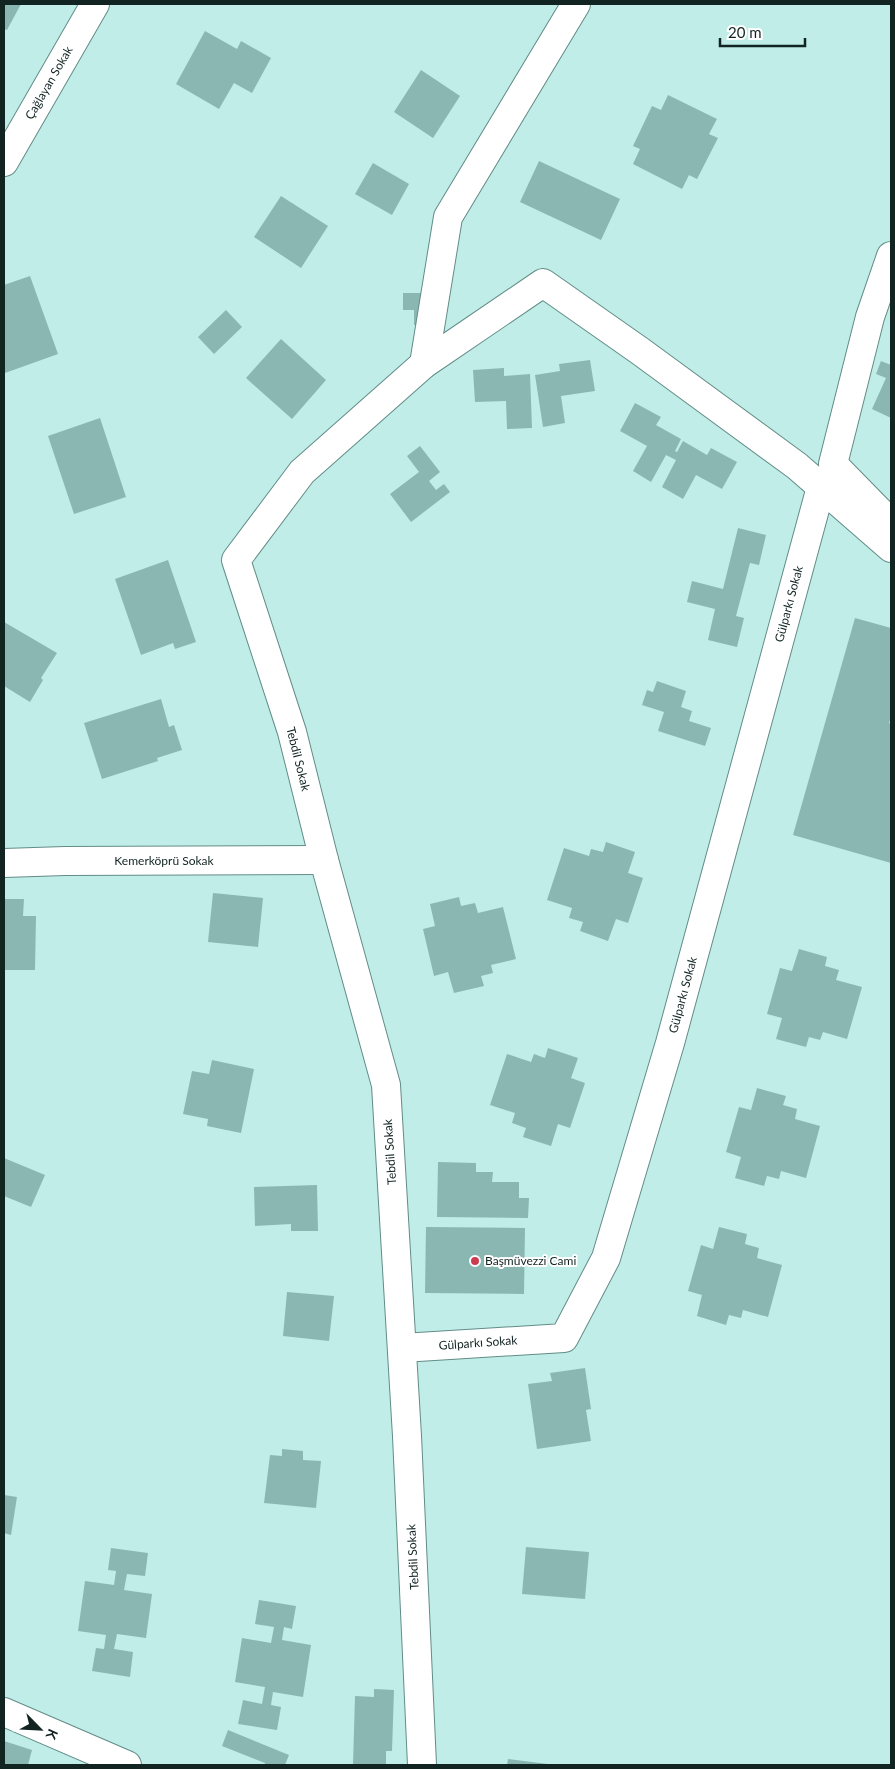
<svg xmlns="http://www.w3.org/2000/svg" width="895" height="1769" font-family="Lato,sans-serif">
<rect width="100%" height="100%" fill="#c0ede8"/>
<!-- building -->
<g fill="#8bb7b2">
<path d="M 4,4 L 21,4 L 7,30 L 4,29 Z"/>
<path d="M 205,31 L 237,49 L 241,41 L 271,58 L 252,93 L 234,83 L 219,109 L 176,84 Z"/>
<path d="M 421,70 L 460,96 L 433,138 L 394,112 Z"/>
<path d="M 668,95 L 717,119 L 709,134 L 718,138 L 697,179 L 689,175 L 682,189 L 633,164 L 640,149 L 633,146 L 652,106 L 661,110 Z"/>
<path d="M 539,161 L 620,199 L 601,240 L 520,202 Z"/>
<path d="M 373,163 L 409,184 L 392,215 L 355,194 Z"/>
<path d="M 281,196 L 328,226 L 301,268 L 254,237 Z"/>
<path d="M 30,276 L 58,354 L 5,373 L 4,285 Z"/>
<path d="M 403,293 L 427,293 L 427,325 L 414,325 L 414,310 L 403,310 Z"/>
<path d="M 226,310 L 242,327 L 214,354 L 198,337 Z"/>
<path d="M 281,339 L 326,380 L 292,419 L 246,378 Z"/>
<path d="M 590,360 L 595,391 L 561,396 L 565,423 L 543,427 L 535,375 L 560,371 L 559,364 Z"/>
<path d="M 881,361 L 891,365 L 891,418 L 872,409 L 886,378 L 876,374 Z"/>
<path d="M 504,368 L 504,376 L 530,374 L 532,428 L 507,429 L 506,401 L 475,402 L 473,370 Z"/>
<path d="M 635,403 L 661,417 L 656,425 L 681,439 L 675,451 L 677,452 L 683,441 L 707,455 L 711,448 L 737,462 L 722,489 L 696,475 L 683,499 L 662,487 L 676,460 L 666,455 L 651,482 L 633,471 L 647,446 L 620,431 Z"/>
<path d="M 100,418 L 126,497 L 74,514 L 48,436 Z"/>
<path d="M 420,446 L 440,472 L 429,481 L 436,490 L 444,484 L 450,492 L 411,522 L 390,494 L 419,472 L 407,456 Z"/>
<path d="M 738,528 L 766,535 L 759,565 L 750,563 L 736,616 L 744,618 L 737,647 L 708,640 L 715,609 L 687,602 L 692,581 L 723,589 Z"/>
<path d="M 168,560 L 196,642 L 175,649 L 173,643 L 141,655 L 115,579 Z"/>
<path d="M 855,618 L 891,628 L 891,717 L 889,723 L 891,724 L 891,863 L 793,835 Z"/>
<path d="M 4,622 L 57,653 L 41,678 L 43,680 L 30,702 L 4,686 Z"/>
<path d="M 657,681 L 686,691 L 681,707 L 692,711 L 689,721 L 711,728 L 705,746 L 658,731 L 664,712 L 642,705 L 647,690 L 653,692 Z"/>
<path d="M 161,699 L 169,727 L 174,725 L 182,750 L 157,758 L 158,761 L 102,779 L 84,723 Z"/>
<path d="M 606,842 L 635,852 L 628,873 L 643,878 L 628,923 L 616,919 L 608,941 L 580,931 L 583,922 L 569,918 L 572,908 L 547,900 L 564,848 L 589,856 L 591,849 L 603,852 Z"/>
<path d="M 213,893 L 263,898 L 258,947 L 208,942 Z"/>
<path d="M 459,897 L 461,906 L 475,903 L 478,913 L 503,907 L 516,959 L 491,965 L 493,973 L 481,976 L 484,986 L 454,993 L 448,972 L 434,976 L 423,929 L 435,926 L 430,904 Z"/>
<path d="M 4,899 L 24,899 L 23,916 L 36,916 L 35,970 L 4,970 Z"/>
<path d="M 799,949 L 827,957 L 825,966 L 839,970 L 836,980 L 862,987 L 847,1039 L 823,1032 L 820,1040 L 809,1037 L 806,1047 L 776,1039 L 782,1018 L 767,1014 L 780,968 L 792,971 Z"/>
<path d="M 548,1048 L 578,1058 L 571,1078 L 585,1083 L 570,1128 L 558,1124 L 551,1146 L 523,1137 L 526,1128 L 512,1123 L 515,1113 L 490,1105 L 507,1054 L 531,1062 L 534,1054 L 545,1058 Z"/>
<path d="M 212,1060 L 254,1069 L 241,1133 L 207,1126 L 208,1119 L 183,1114 L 192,1071 L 209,1074 Z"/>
<path d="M 757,1088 L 786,1096 L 783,1105 L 797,1109 L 795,1119 L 820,1126 L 806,1178 L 781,1171 L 779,1179 L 767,1176 L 764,1186 L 735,1178 L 741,1157 L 726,1152 L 739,1107 L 751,1110 Z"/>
<path d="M 4,1158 L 45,1175 L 31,1207 L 4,1196 Z"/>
<path d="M 438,1162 L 476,1163 L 476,1172 L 493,1172 L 492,1182 L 519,1182 L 519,1198 L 529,1198 L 528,1218 L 437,1217 Z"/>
<path d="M 317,1185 L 318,1231 L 291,1231 L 291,1224 L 255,1226 L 254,1187 Z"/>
<path d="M 426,1227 L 525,1228 L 524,1294 L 425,1293 Z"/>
<path d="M 719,1227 L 747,1234 L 745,1244 L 759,1248 L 757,1258 L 782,1265 L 768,1317 L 743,1310 L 741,1318 L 729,1315 L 726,1325 L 697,1316 L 702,1295 L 688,1291 L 701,1245 L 713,1249 Z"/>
<path d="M 287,1292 L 334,1296 L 329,1341 L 283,1336 Z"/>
<path d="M 585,1368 L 591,1409 L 586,1410 L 591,1441 L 537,1449 L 528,1384 L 552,1381 L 550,1373 Z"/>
<path d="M 282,1449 L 303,1451 L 303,1460 L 321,1461 L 316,1508 L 264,1503 L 270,1455 L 282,1456 Z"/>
<path d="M 4,1495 L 17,1497 L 11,1535 L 4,1533 Z"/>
<path d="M 526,1547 L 589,1552 L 585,1599 L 522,1594 Z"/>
<path d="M 111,1548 L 148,1553 L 145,1576 L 127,1574 L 124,1590 L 152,1594 L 146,1638 L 117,1634 L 114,1649 L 133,1652 L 130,1677 L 92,1671 L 96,1648 L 104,1649 L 106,1635 L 78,1631 L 85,1581 L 114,1585 L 116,1571 L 108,1570 Z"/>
<path d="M 259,1600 L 296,1606 L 292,1629 L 284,1627 L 282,1640 L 311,1645 L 303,1697 L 273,1692 L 271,1705 L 281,1707 L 277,1730 L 238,1724 L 243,1700 L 262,1704 L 265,1687 L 235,1682 L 242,1638 L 271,1643 L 274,1627 L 255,1624 Z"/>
<path d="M 374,1689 L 394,1690 L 392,1751 L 386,1751 L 386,1765 L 353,1765 L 355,1696 L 374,1697 Z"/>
<path d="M 228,1730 L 289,1755 L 285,1765 L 265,1765 L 265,1763 L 222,1746 Z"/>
<path d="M 4,1741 L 32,1750 L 28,1765 L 4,1765 Z"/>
<path d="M 508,1759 L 548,1764 L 548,1765 L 507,1765 Z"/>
</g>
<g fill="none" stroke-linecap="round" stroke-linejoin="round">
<!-- street casing -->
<g stroke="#628c87" stroke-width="30">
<g id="street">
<path d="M 4,162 L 95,4"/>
<path d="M 891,256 L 870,317 L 833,464 L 880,512 L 891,520"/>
<path d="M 424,364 L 543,283 L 640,351 L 797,466 L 891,548"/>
<path d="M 4,863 L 65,861 L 324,860"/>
<path d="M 402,1348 L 564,1338 L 606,1258 L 670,1043 L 821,487"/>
<path d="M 4,1712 L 127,1765"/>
<path d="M 422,1765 L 407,1436 L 386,1085 L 324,860 L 292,732 L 236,560 L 302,472 L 424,364 L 448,217 L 576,4"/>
</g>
</g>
<!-- street -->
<use href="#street" stroke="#fff" stroke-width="28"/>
</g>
<!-- markers -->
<circle fill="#cc3c51" stroke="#fff" stroke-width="2" cx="475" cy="1261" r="5"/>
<g text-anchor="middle" stroke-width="4" stroke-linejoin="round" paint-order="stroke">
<!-- street labels -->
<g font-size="12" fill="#122422" stroke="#fff">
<text transform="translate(49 83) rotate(-60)" y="4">Çağlayan Sokak</text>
<text transform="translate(789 604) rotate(-75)" y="4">Gülparkı Sokak</text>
<text transform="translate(298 759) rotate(76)" y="4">Tebdil Sokak</text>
<text x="164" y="865">Kemerköprü Sokak</text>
<text transform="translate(683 995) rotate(-75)" y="4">Gülparkı Sokak</text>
<text transform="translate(390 1152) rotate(-94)" y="4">Tebdil Sokak</text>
<text transform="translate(478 1343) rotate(-4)" y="4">Gülparkı Sokak</text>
<text transform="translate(413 1557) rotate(-93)" y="4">Tebdil Sokak</text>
</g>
<!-- poi labels -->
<g font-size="12" fill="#122422" stroke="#fff" text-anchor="start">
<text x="485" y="1265">Başmüvezzi Cami</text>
</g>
</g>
<!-- border -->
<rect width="895" height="1769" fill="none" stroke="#122422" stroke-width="10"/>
<!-- north arrow -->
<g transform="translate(40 1729) rotate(114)" stroke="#ffffff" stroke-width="4" paint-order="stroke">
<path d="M0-4L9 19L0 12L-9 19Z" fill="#122422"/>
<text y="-8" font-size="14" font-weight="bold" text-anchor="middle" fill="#122422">K</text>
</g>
<!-- scale -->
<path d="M720 38v8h85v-8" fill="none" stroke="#122422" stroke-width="2.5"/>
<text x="728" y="38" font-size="15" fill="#122422" stroke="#ffffff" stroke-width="4" paint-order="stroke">20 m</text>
</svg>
